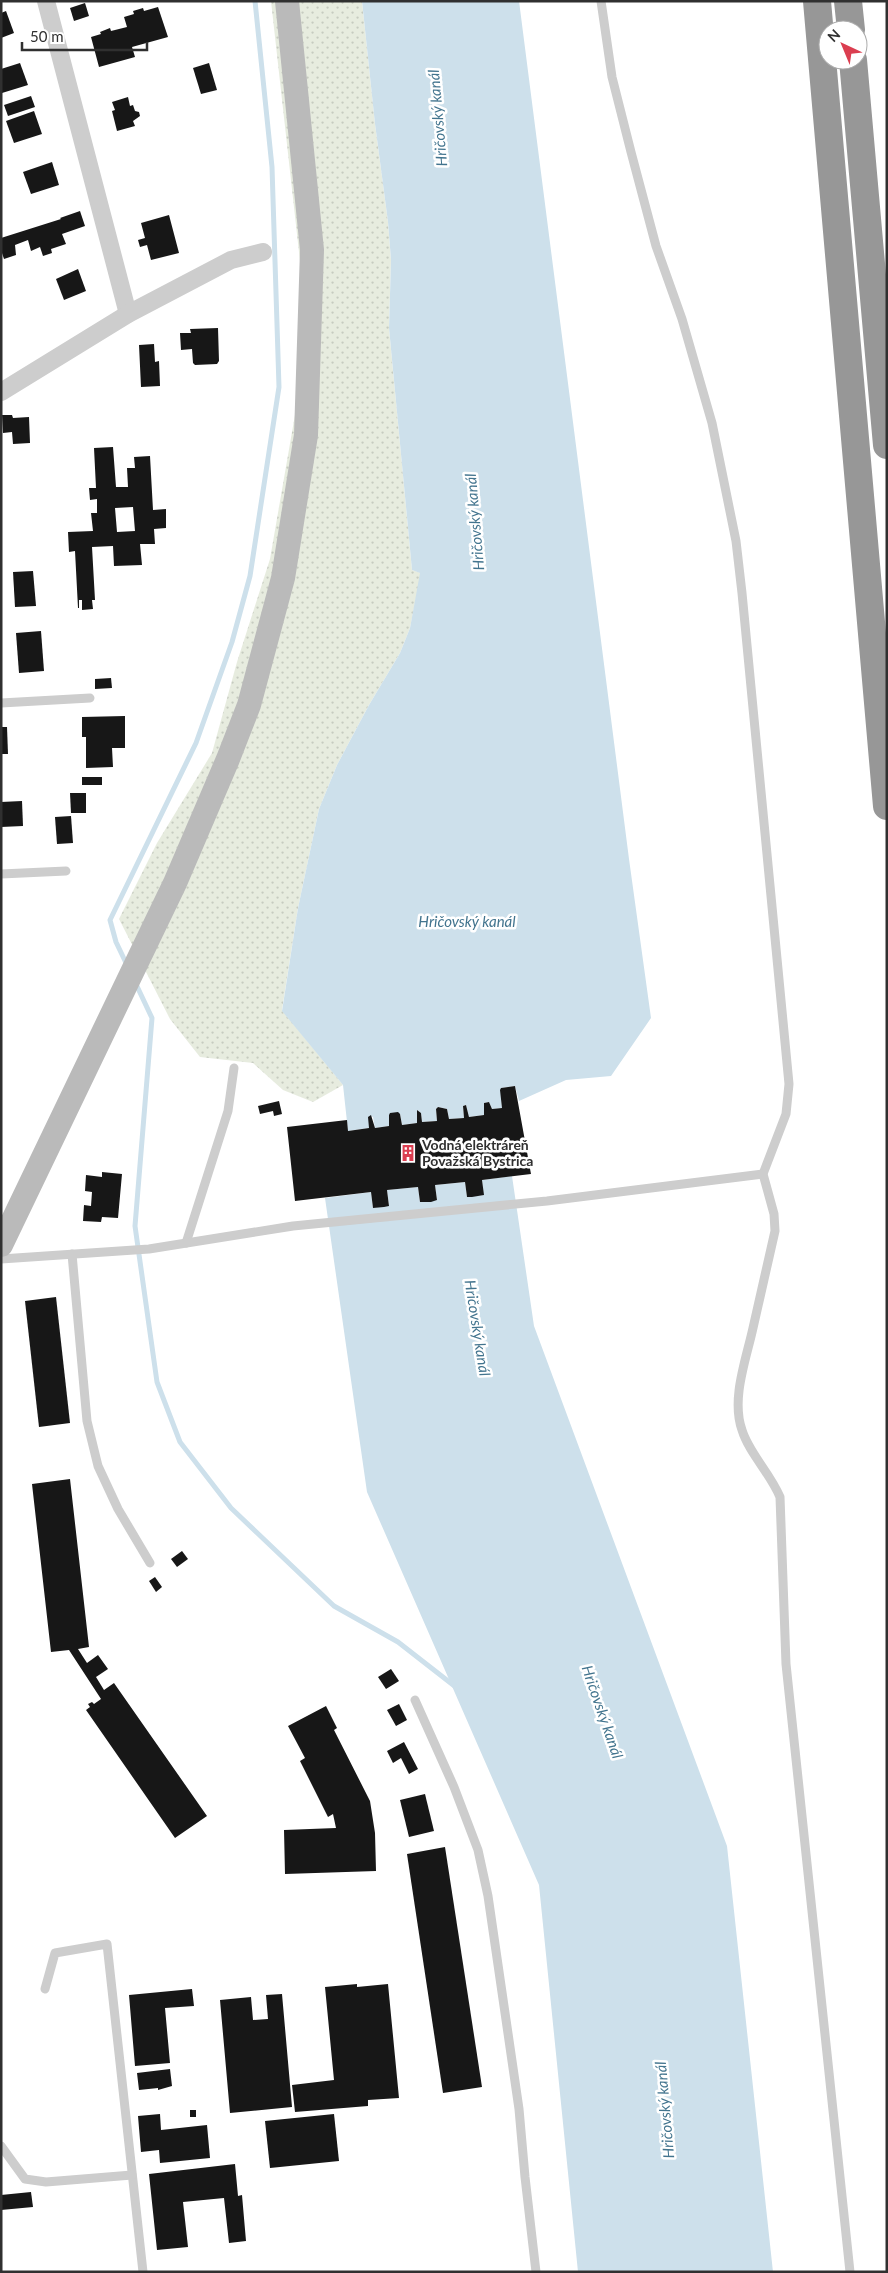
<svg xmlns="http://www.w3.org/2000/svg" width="888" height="2273" font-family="Lato,sans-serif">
<defs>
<pattern id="grass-dots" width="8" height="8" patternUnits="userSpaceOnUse" patternTransform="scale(1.25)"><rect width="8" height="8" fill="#e7ecdf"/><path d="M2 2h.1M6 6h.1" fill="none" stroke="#c6cbc0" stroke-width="1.8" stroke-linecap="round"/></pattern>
</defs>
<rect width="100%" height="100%" fill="#fff"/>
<!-- grass -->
<path fill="url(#grass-dots)" d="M 271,1 L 362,1 L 375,124 L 388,222 L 391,260 L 389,328 L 412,570 L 421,573 L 410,628 L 400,653 L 369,705 L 337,765 L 319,809 L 298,908 L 282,1010 L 343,1085 L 313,1102 L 283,1090 L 253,1063 L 200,1057 L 170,1019 L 119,919 L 157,843 L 212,753 L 237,662 L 270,559 L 296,409 L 301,270 Z"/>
<!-- water -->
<g fill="#cde0eb">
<path d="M 362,1 L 519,1 L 629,859 L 651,1018 L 611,1076 L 566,1080 L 519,1101 L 515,1086 L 501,1088 L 502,1108 L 492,1109 L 489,1102 L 484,1103 L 484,1115 L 469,1117 L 466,1105 L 463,1106 L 464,1118 L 449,1119 L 447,1109 L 438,1107 L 436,1109 L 437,1121 L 422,1122 L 421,1113 L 417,1110 L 417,1123 L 402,1125 L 400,1114 L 391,1113 L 389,1115 L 389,1126 L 375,1128 L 373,1117 L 370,1116 L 369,1128 L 348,1131 L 343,1085 L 282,1011 L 298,908 L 319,809 L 337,765 L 369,705 L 400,653 L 410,628 L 420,573 L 412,570 L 389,328 L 391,260 L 388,222 L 375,124 Z"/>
<path d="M 512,1176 L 534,1326 L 727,1846 L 773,2272 L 578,2272 L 539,1885 L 367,1492 L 325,1198 L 371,1192 L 373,1208 L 389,1205 L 387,1190 L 418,1187 L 420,1202 L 437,1200 L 435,1185 L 465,1182 L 467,1197 L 483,1195 L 482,1180 Z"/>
</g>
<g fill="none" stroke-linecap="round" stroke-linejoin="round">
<!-- stream -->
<g stroke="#cde0eb" stroke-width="5">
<path d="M 127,965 L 116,942 L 110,920 L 196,743 L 232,642 L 250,576 L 279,387 L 272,167 L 255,1"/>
<path d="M 135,982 L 152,1018 L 135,1226 L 157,1382 L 180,1442 L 231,1508 L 334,1606 L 398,1642 L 457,1688"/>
</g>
</g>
<!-- building -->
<g fill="#171717" fill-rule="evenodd">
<path d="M 85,3 L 89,16 L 74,21 L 70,8 Z"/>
<path d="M 158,7 L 168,37 L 132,47 L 135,57 L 99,67 L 91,37 L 101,34 L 100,32 L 110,28 L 111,31 L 127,27 L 124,17 L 134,14 L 133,11 L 143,8 L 144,11 Z"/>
<path d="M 6,11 L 14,33 L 1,38 L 1,13 Z"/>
<path d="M 20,63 L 28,85 L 2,93 L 1,69 Z"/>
<path d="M 209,63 L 217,90 L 201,94 L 193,68 Z"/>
<path d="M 31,96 L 35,107 L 8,116 L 4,105 Z"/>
<path d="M 128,97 L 130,106 L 133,105 L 135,111 L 139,112 L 140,116 L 133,121 L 135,126 L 117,131 L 112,111 L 115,110 L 112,102 Z"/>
<path d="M 34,111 L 42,134 L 14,143 L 6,121 Z"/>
<path d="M 52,162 L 59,185 L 31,194 L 23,172 Z"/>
<path d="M 80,211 L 85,226 L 62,234 L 66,244 L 51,249 L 52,253 L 43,256 L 40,247 L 31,251 L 28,240 L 15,245 L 16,255 L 4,259 L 1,250 L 1,238 L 61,219 L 60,218 Z"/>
<path d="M 169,215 L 179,253 L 151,260 L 147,245 L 140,247 L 138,240 L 145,238 L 141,223 Z"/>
<path d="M 78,269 L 86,291 L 64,300 L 56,279 Z"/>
<path d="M 218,328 L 219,361 L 217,364 L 195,365 L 193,363 L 192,349 L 181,350 L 180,333 L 191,333 L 190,329 Z"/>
<path d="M 154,344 L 155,362 L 159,361 L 160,386 L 141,387 L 139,345 Z"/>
<path d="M 2,415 L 12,415 L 13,418 L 29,417 L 30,443 L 13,444 L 12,432 L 3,433 Z"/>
<path d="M 113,447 L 116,487 L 128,487 L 127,468 L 135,468 L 134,457 L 150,456 L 153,510 L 166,509 L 166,528 L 154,529 L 155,544 L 140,544 L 142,565 L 114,566 L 113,546 L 92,547 L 95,600 L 92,600 L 93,609 L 82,610 L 82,600 L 79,600 L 79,608 L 78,608 L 75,551 L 69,552 L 68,532 L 93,531 L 91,513 L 97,513 L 97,499 L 90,500 L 89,488 L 96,488 L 94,448 ZM 133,507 L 135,531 L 117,532 L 115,508 Z"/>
<path d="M 33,571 L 36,606 L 15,607 L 13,572 Z"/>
<path d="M 41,631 L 44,671 L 19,673 L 16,633 Z"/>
<path d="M 111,678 L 112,688 L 95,689 L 95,679 Z"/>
<path d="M 125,716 L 125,748 L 112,748 L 113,767 L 86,768 L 86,737 L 82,737 L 82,717 Z"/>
<path d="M 1,727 L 7,727 L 8,754 L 1,754 Z"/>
<rect x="82" y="777" width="20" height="8"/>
<path d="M 70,793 L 86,793 L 86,813 L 71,813 Z"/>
<path d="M 22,801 L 23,826 L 1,827 L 1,802 Z"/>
<path d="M 71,816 L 73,843 L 57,844 L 55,817 Z"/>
<path d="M 515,1086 L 531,1174 L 482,1180 L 484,1195 L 472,1197 L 467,1197 L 465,1182 L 435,1185 L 437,1200 L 431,1202 L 420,1202 L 418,1187 L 387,1190 L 389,1206 L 384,1207 L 373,1208 L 371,1192 L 295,1201 L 287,1127 L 347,1120 L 348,1131 L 369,1128 L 368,1117 L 371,1115 L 375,1128 L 389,1126 L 389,1115 L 390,1113 L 398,1112 L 400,1114 L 402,1125 L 417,1123 L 417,1110 L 421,1113 L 422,1122 L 437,1121 L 436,1109 L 438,1107 L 447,1109 L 449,1119 L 464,1118 L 463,1106 L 466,1105 L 469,1117 L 484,1115 L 484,1103 L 489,1102 L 492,1109 L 502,1108 L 500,1090 L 501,1088 Z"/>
<path d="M 279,1101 L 282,1114 L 274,1116 L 273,1111 L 260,1114 L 258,1106 Z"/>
<path d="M 102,1172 L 122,1174 L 118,1218 L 102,1217 L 101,1222 L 83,1221 L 84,1205 L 91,1206 L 92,1192 L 85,1191 L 86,1175 L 102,1177 Z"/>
<path d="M 56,1297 L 70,1423 L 39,1427 L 25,1301 Z"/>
<path d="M 70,1479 L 89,1647 L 78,1649 L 87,1663 L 98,1655 L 108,1669 L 96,1677 L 104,1690 L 114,1683 L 207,1816 L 175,1838 L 86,1710 L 90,1707 L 88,1704 L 92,1702 L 94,1704 L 101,1699 L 69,1650 L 51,1652 L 32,1484 Z"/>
<path d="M 182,1551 L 188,1559 L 177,1567 L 171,1559 Z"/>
<path d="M 155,1577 L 162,1587 L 156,1592 L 149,1581 Z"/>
<path d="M 391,1669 L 399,1681 L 386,1689 L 378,1677 Z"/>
<path d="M 399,1704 L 407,1720 L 396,1726 L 387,1710 Z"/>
<path d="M 326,1706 L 337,1728 L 334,1730 L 370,1801 L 375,1833 L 376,1871 L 285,1874 L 284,1830 L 336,1828 L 333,1814 L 328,1817 L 300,1761 L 305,1758 L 288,1726 Z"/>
<path d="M 404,1742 L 418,1769 L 409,1774 L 401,1758 L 393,1763 L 387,1751 Z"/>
<path d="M 425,1794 L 434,1831 L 409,1837 L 400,1800 Z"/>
<path d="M 445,1847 L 482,2087 L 443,2093 L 407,1854 Z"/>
<path d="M 357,1984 L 357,1987 L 388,1984 L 399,2098 L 368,2100 L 368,2106 L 295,2112 L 292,2085 L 334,2080 L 325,1987 Z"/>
<path d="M 192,1989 L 194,2006 L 165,2008 L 170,2063 L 135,2066 L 129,1995 Z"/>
<path d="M 282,1994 L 292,2107 L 230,2113 L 220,2000 L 251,1997 L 253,2020 L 268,2019 L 266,1995 Z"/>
<path d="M 170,2069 L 172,2086 L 158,2090 L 158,2088 L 139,2090 L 137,2073 Z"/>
<rect x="190" y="2110" width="6" height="7"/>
<path d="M 160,2114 L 161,2130 L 207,2125 L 210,2158 L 160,2163 L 159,2150 L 141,2152 L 138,2116 Z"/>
<path d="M 334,2114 L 339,2161 L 270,2168 L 265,2121 Z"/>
<path d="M 235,2164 L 238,2196 L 242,2195 L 246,2241 L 229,2243 L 224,2198 L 183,2202 L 188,2247 L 157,2250 L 149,2174 Z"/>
<path d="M 31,2192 L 33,2207 L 1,2210 L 1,2195 Z"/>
</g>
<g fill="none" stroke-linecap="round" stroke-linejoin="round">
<!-- service -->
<g stroke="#cdcdcd" stroke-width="9">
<path d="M 601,1 L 612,77 L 631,152 L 656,246 L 682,319 L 712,423 L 736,541 L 742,593 L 789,1084 L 786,1114 L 763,1174 L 774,1214 L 775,1231 C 768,1263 760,1296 753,1328 C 746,1360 731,1399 742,1430 C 749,1453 770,1473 780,1497 L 786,1664 L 850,2272"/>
<path d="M 1,703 L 90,698"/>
<path d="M 1,874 L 66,871"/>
<path d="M 186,1243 L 228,1111 L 234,1068"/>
<path d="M 72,1254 L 87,1421 L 98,1466 L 118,1509 L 150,1563"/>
<path d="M 1,1259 L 149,1249 L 293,1226 L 547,1201 L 763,1174"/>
<path d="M 415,1700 L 454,1787 L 478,1850 L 488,1896 L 519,2109 L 525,2177 L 536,2272"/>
<path d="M 45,1989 L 55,1953 L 107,1944 L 143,2272"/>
<path d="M 1,2146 L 25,2179 L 46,2182 L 132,2175"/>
</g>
<!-- minor -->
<g stroke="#cdcdcd" stroke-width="18">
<path d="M 46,1 L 128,314"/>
<path d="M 1,392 L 128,314 L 231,260 L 263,252"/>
</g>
<!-- secondary -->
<path stroke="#bababa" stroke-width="24" d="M 1,1245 L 175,883 L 228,759 L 249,705 L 283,578 L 306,435 L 312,250 L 287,1"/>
<!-- motorway -->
<g stroke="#979797" stroke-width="28">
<path d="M 817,1 L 887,806"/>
<path d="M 848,1 L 851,30"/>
<path d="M 853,60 L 887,445"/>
</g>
</g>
<!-- icons -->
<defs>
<g id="building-bare" transform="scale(1.35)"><path d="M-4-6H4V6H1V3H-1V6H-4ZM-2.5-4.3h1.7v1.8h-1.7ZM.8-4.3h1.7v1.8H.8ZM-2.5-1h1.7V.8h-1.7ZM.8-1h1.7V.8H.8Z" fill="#db3e50" stroke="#fff" stroke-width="2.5" paint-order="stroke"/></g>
</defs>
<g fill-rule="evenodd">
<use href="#building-bare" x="408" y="1153"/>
</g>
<g text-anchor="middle" stroke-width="5" stroke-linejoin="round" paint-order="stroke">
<!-- poi labels -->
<g font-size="14" font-weight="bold" fill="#303030" stroke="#fff" text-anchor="start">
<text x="422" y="1150">Vodná elektráreň<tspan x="422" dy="16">Považská Bystrica</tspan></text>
</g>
<!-- water labels -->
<g font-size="15" font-style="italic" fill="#42748e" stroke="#fff">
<text transform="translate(438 118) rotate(-95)" y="5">Hričovský kanál</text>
<text transform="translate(475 522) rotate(-95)" y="5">Hričovský kanál</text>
<text x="467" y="927">Hričovský kanál</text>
<text transform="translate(477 1328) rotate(81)" y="5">Hričovský kanál</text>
<text transform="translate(602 1712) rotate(71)" y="5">Hričovský kanál</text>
<text transform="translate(665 2110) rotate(-95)" y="5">Hričovský kanál</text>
</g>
</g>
<!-- border -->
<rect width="888" height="2273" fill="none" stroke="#303030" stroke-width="5"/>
<!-- north arrow -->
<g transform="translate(843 45) rotate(316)"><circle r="24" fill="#ffffff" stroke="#acacac"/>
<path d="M0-4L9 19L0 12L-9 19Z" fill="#db3e50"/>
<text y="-8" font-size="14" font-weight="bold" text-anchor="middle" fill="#303030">N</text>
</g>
<!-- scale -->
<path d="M22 42v8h125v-8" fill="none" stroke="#303030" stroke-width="2.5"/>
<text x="30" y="42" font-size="15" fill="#303030" stroke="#ffffff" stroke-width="4" paint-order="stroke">50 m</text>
</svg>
